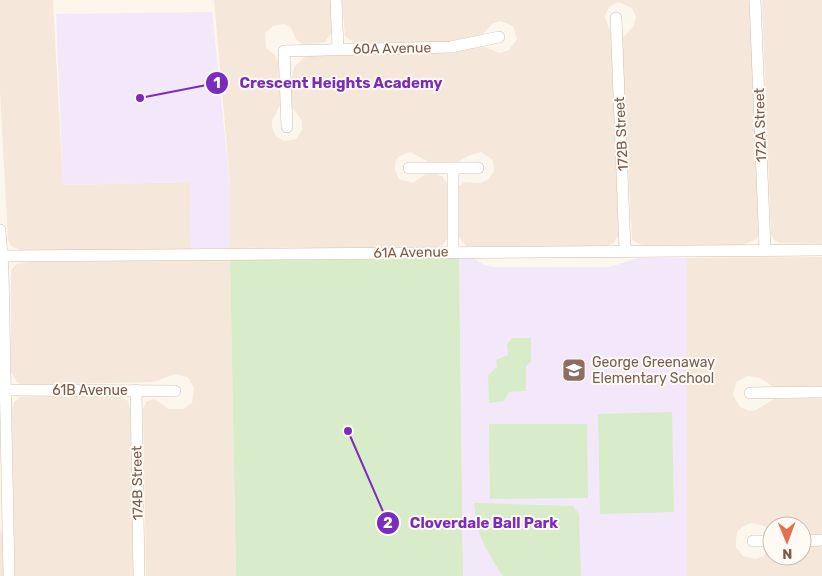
<svg xmlns="http://www.w3.org/2000/svg" width="822" height="576" font-family="Rubik,sans-serif">
<rect width="100%" height="100%" fill="#fdf6ec"/>
<!-- residential -->
<g fill="#f5e8da">
<path d="M 0,0 L 53,0 L 63,185 L 190,182 L 191,249 L 21,250 L 11,246 L 8,240 L 0,92 Z"/>
<path d="M 214,0 L 331,0 L 332,32 L 324,43 L 302,44 L 296,39 L 291,28 L 284,24 L 273,26 L 265,33 L 266,48 L 275,55 L 278,62 L 280,105 L 272,121 L 272,127 L 276,137 L 285,141 L 296,139 L 302,130 L 302,121 L 292,107 L 290,82 L 295,66 L 303,58 L 309,56 L 453,52 L 482,46 L 500,53 L 509,50 L 517,39 L 513,26 L 500,21 L 492,24 L 482,35 L 450,42 L 355,43 L 345,36 L 342,0 L 750,0 L 759,230 L 757,239 L 743,245 L 642,245 L 632,240 L 622,43 L 624,36 L 633,27 L 636,17 L 632,8 L 618,2 L 609,7 L 605,16 L 611,35 L 619,234 L 614,243 L 606,246 L 466,246 L 459,237 L 459,186 L 465,182 L 480,183 L 489,179 L 494,170 L 493,160 L 481,152 L 470,155 L 458,162 L 429,162 L 410,152 L 400,156 L 396,160 L 395,170 L 399,179 L 413,183 L 424,175 L 433,173 L 442,176 L 447,183 L 448,237 L 443,245 L 435,247 L 230,248 L 230,183 Z"/>
<path d="M 762,0 L 822,0 L 822,244 L 780,243 L 774,240 L 771,234 Z"/>
<path d="M 822,257 L 822,386 L 774,387 L 760,378 L 747,376 L 736,382 L 733,395 L 740,407 L 750,411 L 756,410 L 774,399 L 822,398 L 822,534 L 802,534 L 802,526 L 772,526 L 772,532 L 764,526 L 751,523 L 742,527 L 737,532 L 736,540 L 736,547 L 743,556 L 756,559 L 763,556 L 772,548 L 772,556 L 802,556 L 802,546 L 822,546 L 822,576 L 687,576 L 687,258 Z"/>
<path d="M 230,260 L 236,576 L 146,576 L 143,409 L 146,402 L 154,399 L 169,409 L 183,409 L 192,403 L 194,387 L 187,377 L 175,374 L 154,382 L 23,385 L 17,382 L 11,372 L 11,270 L 17,264 L 28,262 Z"/>
<path d="M 117,395 L 128,401 L 130,409 L 133,576 L 15,576 L 12,410 L 14,402 L 21,397 Z"/>
<path d="M 0,526 L 2,533 L 3,576 L 0,576 Z"/>
</g>
<!-- education -->
<g fill="#f3e8fa">
<path d="M 212,12 L 230,183 L 230,248 L 191,249 L 190,182 L 63,185 L 56,14 Z"/>
<path d="M 459,256 L 472,257 L 484,265 L 494,267 L 610,267 L 637,258 L 687,258 L 687,576 L 463,576 Z"/>
</g>
<!-- green -->
<g fill="#d8ecc9">
<path d="M 459,256 L 463,576 L 236,576 L 230,260 L 425,259 Z"/>
<path d="M 512,338 L 531,338 L 531,362 L 526,366 L 526,391 L 509,392 L 504,401 L 489,403 L 488,375 L 497,367 L 496,360 L 508,355 L 507,344 Z"/>
<path d="M 672,412 L 674,512 L 600,514 L 598,414 Z"/>
<path d="M 489,424 L 587,424 L 588,498 L 490,499 Z"/>
<path d="M 474,503 L 573,506 L 579,514 L 581,576 L 503,576 C 485,548 477,537 474,503 Z"/>
</g>
<g fill="none" stroke-linecap="round" stroke-linejoin="round">
<!-- minor casing -->
<g stroke="#d1beb0" stroke-width="12">
<g id="minor">
<path d="M 336,0 L 338,49"/>
<path d="M 755,0 L 765,249"/>
<path d="M 616,18 L 625,250"/>
<path d="M 287,127 L 284,51 L 451,47 L 499,37"/>
<path d="M 409,168 L 478,168"/>
<path d="M 453,168 L 453,252"/>
<path d="M 0,230 L 3,271 L 9,576"/>
<path d="M 0,256 L 822,250"/>
<path d="M 5,390 L 175,391"/>
<path d="M 136,390 L 139,576"/>
<path d="M 750,393 L 822,392"/>
<path d="M 753,541 L 772,541"/>
<path d="M 802,541 L 822,540"/>
</g>
</g>
<!-- minor -->
<use href="#minor" stroke="#fff" stroke-width="11"/>
</g>
<!-- icons -->
<defs>
<g id="school-square" transform="scale(1.25)"><rect x="-9" y="-9" width="18" height="18" rx="4" fill="#8d6e63" stroke="#fffaf3"/><path d="M0-5L7-2L0 1L-7-2ZM-4 1L0 2.5L4 1V4Q0 6-4 4Z" fill="#fff"/></g>
</defs>
<g fill-rule="evenodd">
<use href="#school-square" x="574" y="370"/>
</g>
<g text-anchor="middle" stroke-width="4" stroke-linejoin="round" paint-order="stroke">
<!-- street labels -->
<g font-size="14" fill="#7a5c4d" stroke="#fffaf3">
<text transform="translate(392 48) rotate(-1)" y="5">60A Avenue</text>
<text transform="translate(760 125) rotate(-92)" y="5">172A Street</text>
<text transform="translate(621 134) rotate(-93)" y="5">172B Street</text>
<text transform="translate(411 252) rotate(-1)" y="5">61A Avenue</text>
<text x="90" y="395">61B Avenue</text>
<text transform="translate(137 483) rotate(-91)" y="5">174B Street</text>
</g>
<!-- education labels -->
<g font-size="14" fill="#785e54" stroke="#fffaf3" text-anchor="start">
<text x="592" y="367">George Greenaway<tspan x="592" dy="16">Elementary School</tspan></text>
</g>
</g>
<!-- callouts -->
<path fill="none" stroke="#7b2cbf" stroke-width="2" d="M140 98L217 83M348 431L388 523"/>
<g fill="#7b2cbf" stroke="#fffaf3" stroke-width="2">
<circle cx="140" cy="98" r="5"/>
<circle cx="348" cy="431" r="5"/>
<circle cx="217" cy="83" r="12"/>
<circle cx="388" cy="523" r="12"/>
</g>
<g font-size="15" text-anchor="middle" font-weight="bold" fill="#fff">
<text x="217" y="88">1</text>
<text x="388" y="528">2</text>
</g>
<g font-size="15" text-anchor="middle" font-weight="bold" fill="#7b2cbf" stroke="#fffaf3" stroke-width="4" stroke-linejoin="round" paint-order="stroke">
<text x="341" y="88">Crescent Heights Academy</text>
<text x="484" y="528">Cloverdale Ball Park</text>
</g>
<!-- north arrow -->
<g transform="translate(787 541) rotate(179)"><circle r="24" fill="#fffaf3" stroke="#cabbb1"/>
<path d="M0-4L9 19L0 12L-9 19Z" fill="#e76f51"/>
<text y="-8" font-size="14" font-weight="bold" text-anchor="middle" fill="#7a5c4d">N</text>
</g>
</svg>
